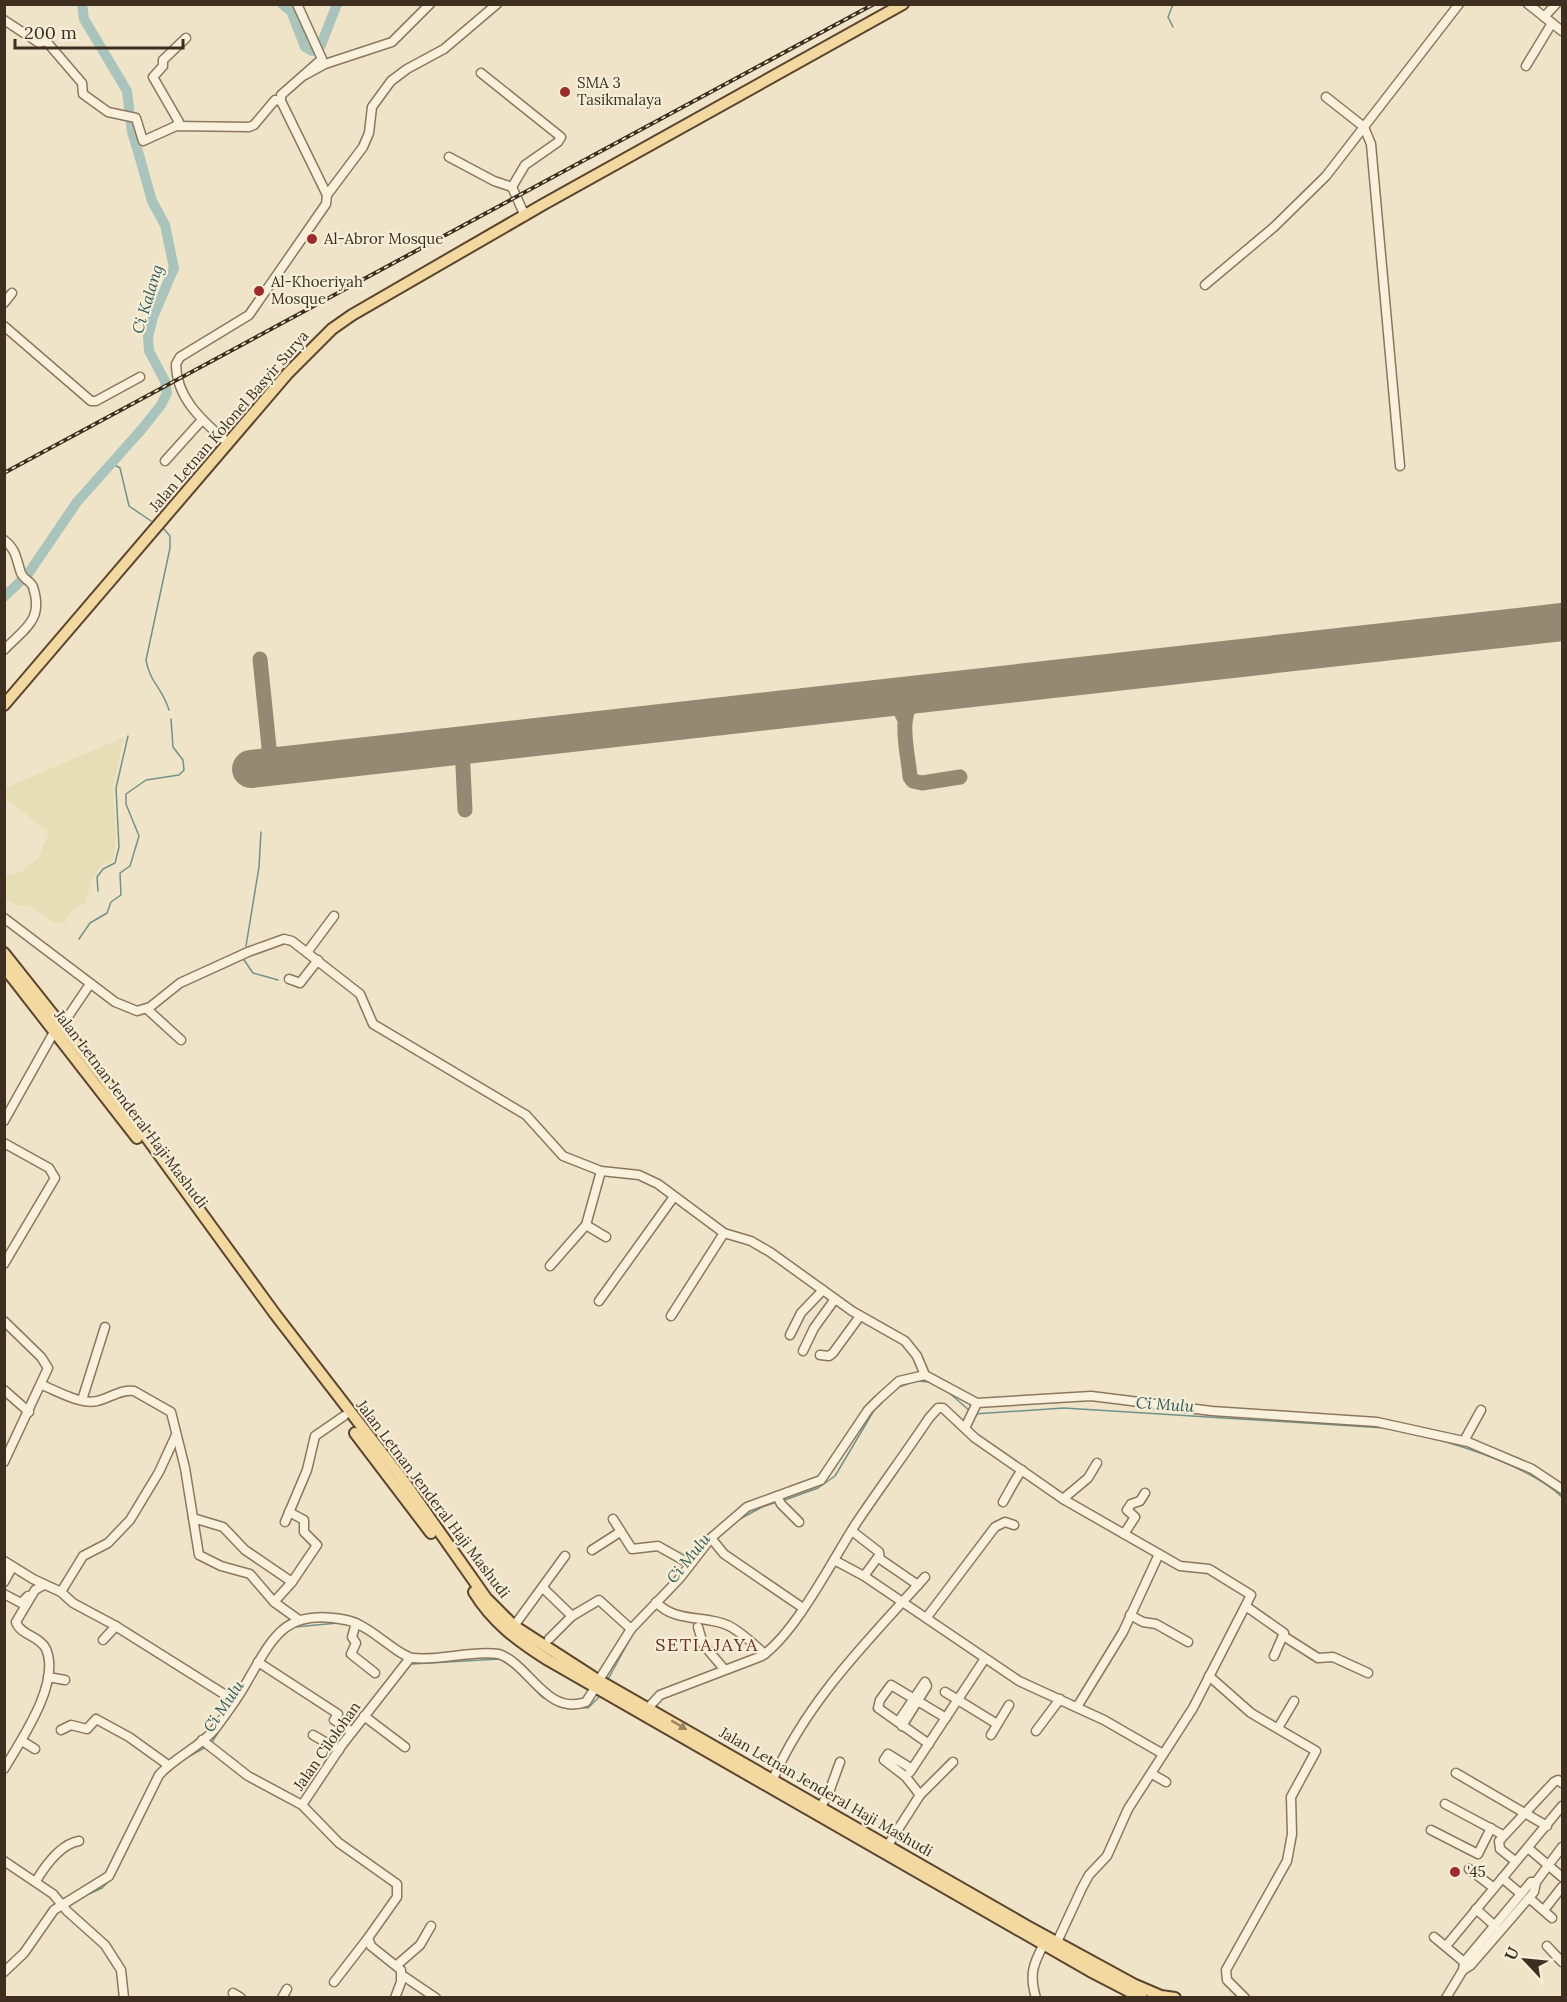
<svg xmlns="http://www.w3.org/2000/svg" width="1567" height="2002" font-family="Lora,serif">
<rect width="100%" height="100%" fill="#f0e4c8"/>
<!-- farmland -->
<path fill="#e6deb5" d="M 124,737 L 113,787 L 116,835 L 113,860 L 102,865 L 93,877 L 85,903 L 69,913 L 65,923 L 53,922 L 29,905 L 20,906 L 5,900 L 5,877 L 21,872 L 38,858 L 49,833 L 12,803 L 5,801 L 5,788 Z"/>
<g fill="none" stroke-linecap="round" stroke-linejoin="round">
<!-- stream -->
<g stroke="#6f938a" stroke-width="1.5">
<path d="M 1173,27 L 1168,17 L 1173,4"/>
<path d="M 113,464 L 120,468 L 129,506 L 151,521"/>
<path d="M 163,528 L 170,536 L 170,548 L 146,660 C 150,683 162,687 169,710"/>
<path d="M 98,891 L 97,877 L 103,869 L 115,863 L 119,847 L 116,788 L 128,736"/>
<path d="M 79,939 L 90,923 L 107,913 L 111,902 L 121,895 L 120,873 L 130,866 L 139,836 L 126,804 L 126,794 L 146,780 L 179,775 L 184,770 L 183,760 L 173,747 L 171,719"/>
<path d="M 246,946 L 259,867 L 261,832"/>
<path d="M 242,957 L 253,973 L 278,980"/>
<path d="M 896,1388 L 916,1381 L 929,1382"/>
<path d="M 947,1391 L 970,1411"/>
<path d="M 974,1414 L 1064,1408 L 1385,1428"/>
<path d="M 1431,1438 C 1470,1448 1533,1469 1562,1497"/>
<path d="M 782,1501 L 818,1488 L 835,1476 L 876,1407"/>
<path d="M 738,1520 L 762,1507 L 777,1502"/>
<path d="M 668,1597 L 694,1567"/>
<path d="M 295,1627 L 338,1623"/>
<path d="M 264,1661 L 269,1652"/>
<path d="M 412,1664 L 499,1659"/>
<path d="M 513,1667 L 542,1697 L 552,1702"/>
<path d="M 607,1681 L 635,1630"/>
<path d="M 577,1707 L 588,1708 L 600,1696"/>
<path d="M 212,1742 L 260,1668"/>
<path d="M 179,1762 L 206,1747"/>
<path d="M 89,1894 L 102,1888 L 111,1879"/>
</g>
<!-- river -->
<g stroke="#a9c4bc" stroke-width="10">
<path d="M 282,4 L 291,11 L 305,47 L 312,51 L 321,45 L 337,4"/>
<path d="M 4,597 L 28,574 L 77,502 L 142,429 L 161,405 L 167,393 L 165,381 L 149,351 L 148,337 L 153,317 L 174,268 L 165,225 L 152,201 L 139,155 L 132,132 L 127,91 L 84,19 L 82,4"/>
</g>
<!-- taxiway -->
<g stroke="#968974" stroke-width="15">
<path d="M 260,659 L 271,767"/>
<path d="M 922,694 C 894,709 908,750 910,777 L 913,781 L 922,783 L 960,777"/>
<path d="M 881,699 L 898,706 L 904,718"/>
<path d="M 462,746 L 465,810"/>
</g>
<!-- runway -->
<path stroke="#968974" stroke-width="38" d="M 251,769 L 1562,622"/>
<!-- minor casing -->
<g stroke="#8d765c" stroke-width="11">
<g id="minor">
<path d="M 1528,4 L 1562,31"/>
<path d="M 1544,17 L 1556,4"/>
<path d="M 4,20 L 39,43 L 46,41 L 82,83 L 83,94 L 108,112 L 136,118 L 143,141 L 176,126 L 249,127 L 254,125 L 275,100 L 281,101"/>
<path d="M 1526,66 L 1552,23"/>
<path d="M 481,73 L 561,137 L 558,142 L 525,165 L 512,187 L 525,216"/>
<path d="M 305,75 L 325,64 L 392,42 L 430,4"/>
<path d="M 1326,97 L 1364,127 L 1371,144 L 1400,466"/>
<path d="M 281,101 L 281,95 L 322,59 L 297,4"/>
<path d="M 176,126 L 179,122 L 153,77 L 163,66 L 163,60 L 186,38"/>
<path d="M 449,157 L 494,181 L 512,187"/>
<path d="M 327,195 L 363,147 L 369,133 L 372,107 L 391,81 L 407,69 L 444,49 L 497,4"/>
<path d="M 1205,285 L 1274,227 L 1326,176 L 1459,4"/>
<path d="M 4,303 L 12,293"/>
<path d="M 4,326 L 91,401 L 96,401 L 140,377"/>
<path d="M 228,443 C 204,422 176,399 176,364 L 180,357 L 249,315 L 326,204 L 327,195 L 281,101"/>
<path d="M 165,461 L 202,420"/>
<path d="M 4,540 C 17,550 16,559 21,573 C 23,579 31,581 33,587 C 44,620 25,628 4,650"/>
<path d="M 4,918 L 115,1002 L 137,1011 L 150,1007 L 180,983 L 248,952 L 284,939 L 292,941 L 360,994 L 373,1024 L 526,1115 L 563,1156 L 601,1171 L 639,1175 L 658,1184 L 724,1233 L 751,1241 L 770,1252 L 852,1311 L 905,1341 L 917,1356 L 925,1375 L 977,1403 L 1091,1396 L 1212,1411 L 1377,1422 L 1468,1442 L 1532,1469 L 1562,1489"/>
<path d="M 308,951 L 334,916"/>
<path d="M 289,979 L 300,983 L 318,960"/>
<path d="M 147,1009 L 181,1040"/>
<path d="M 61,1027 L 90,984"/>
<path d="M 4,1121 L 54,1032"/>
<path d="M 4,1143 L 49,1168 L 55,1178 L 4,1264"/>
<path d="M 586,1225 L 606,1237"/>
<path d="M 550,1266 L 586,1225 L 601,1171"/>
<path d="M 599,1301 L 673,1198"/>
<path d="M 671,1316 L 724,1233"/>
<path d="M 4,1321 L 41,1357 L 48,1368 L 4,1462"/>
<path d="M 790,1335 L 801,1313 L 823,1290"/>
<path d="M 803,1351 L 814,1328 L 835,1299"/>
<path d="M 820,1355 L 829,1356 L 833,1353 L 860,1316"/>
<path d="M 42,1385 C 57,1391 81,1405 97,1401 C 110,1398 121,1389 134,1391 L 171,1412 L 185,1468 L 199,1555 L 221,1566 L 250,1574 L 274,1602 L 299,1620"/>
<path d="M 4,1390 L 29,1412"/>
<path d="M 82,1400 L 105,1327"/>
<path d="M 965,1428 L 977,1403"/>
<path d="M 176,1435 L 159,1472 L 130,1520 L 108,1543 L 83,1556 L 61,1592 L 73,1603 L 114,1625 L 235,1701"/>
<path d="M 1464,1441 L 1481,1410"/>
<path d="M 777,1496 L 781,1504 L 799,1522"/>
<path d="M 1063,1499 L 1088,1478 L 1097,1463"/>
<path d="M 1003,1502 C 1010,1490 1014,1481 1022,1470"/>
<path d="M 193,1518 L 223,1527 L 245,1550 L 292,1582"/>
<path d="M 613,1519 L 632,1549 L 658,1546 L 690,1564"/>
<path d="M 285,1522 L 307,1470 L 315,1436 L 344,1416"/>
<path d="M 852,1531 L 879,1552 L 880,1559 L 918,1585"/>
<path d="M 1124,1534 L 1135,1517 L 1127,1510 L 1131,1504 L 1140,1501 L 1145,1493"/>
<path d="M 711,1538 L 724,1554 L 803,1608"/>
<path d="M 592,1550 L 620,1532"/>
<path d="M 834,1560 L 864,1576 L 1019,1681 L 1104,1720 L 1163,1754"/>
<path d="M 4,1561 L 33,1579 L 61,1592"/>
<path d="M 4,1565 L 10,1571 L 4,1582"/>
<path d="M 864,1576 L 878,1557"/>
<path d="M 543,1588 L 572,1616 L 599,1600 L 631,1629"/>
<path d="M 4,1594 L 21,1603 L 28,1596"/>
<path d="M 274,1602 L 292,1582 L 317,1545 L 304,1532 L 304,1520 L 289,1512"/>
<path d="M 656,1602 C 675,1623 704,1615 727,1625 C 741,1631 754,1645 765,1654"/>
<path d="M 1247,1607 L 1284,1633 L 1274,1656"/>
<path d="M 1130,1615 L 1143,1622 L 1156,1624 L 1188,1642"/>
<path d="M 927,1617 L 995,1527 L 1005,1522 L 1014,1525"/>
<path d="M 356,1623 L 352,1637 L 356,1643 L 351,1654 L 375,1673"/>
<path d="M 514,1626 L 565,1556"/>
<path d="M 698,1627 L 703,1644 L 724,1669"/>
<path d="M 1285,1637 L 1318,1658 L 1333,1657 L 1368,1673"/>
<path d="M 549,1639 L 572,1616"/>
<path d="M 103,1640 L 116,1626"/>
<path d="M 258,1662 L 338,1714 L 334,1720 L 352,1732"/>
<path d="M 1209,1676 L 1251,1713 L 1316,1751 L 1291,1797 L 1292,1834 L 1287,1861 L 1226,1970 L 1227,1980 L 1245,1998"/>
<path d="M 48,1677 L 65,1680"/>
<path d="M 599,1680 L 631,1629 L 680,1578 L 711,1538 L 747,1507 L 821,1480 L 868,1410 L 879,1399 L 899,1381 L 925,1375"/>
<path d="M 945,1692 L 997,1724"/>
<path d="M 1077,1707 L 1123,1632 L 1159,1554"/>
<path d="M 648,1708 L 660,1695 L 762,1656 C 796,1632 832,1561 855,1525 C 879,1489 905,1454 929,1418 L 938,1408 L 943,1408 L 975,1438 L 1063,1499 L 1180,1566 L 1209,1569 L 1251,1595 L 1193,1708 L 1128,1809 L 1107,1856 L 1089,1875 L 1082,1888 L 1057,1942"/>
<path d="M 364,1716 L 405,1747"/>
<path d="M 898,1722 L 925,1682 L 927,1686 L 902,1726"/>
<path d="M 1278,1728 L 1294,1701"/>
<path d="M 61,1730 L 71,1725 L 87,1729 L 96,1719 L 129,1737 L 168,1765"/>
<path d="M 1036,1731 L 1060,1699"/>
<path d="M 313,1735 L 339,1750"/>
<path d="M 991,1735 L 1009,1705"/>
<path d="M 202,1740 L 248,1776 L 302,1805 L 339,1843 L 397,1884 L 397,1897 L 368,1938 L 371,1946 L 401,1970 L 401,1982 L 395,1998"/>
<path d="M 22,1741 L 35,1749"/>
<path d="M 929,1744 L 878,1708 L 880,1700 L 891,1685 L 946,1718"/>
<path d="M 4,1769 C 21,1740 61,1683 46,1649 C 40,1636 20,1635 16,1622 L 35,1590 L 44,1585"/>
<path d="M 910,1772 L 984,1660"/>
<path d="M 1456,1773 L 1547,1826"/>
<path d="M 1152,1774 L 1166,1782"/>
<path d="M 773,1779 C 808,1699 868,1641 925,1577"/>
<path d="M 920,1795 L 953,1762"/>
<path d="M 1445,1804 L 1503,1835"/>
<path d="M 302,1805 L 342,1745 L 410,1658"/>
<path d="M 821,1806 L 828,1795 L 840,1762"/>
<path d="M 1431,1830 L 1478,1854 L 1491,1828"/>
<path d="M 888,1845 L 920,1795 L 906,1777 L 884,1760 L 888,1754 L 912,1769"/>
<path d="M 1528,1848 L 1562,1877"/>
<path d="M 4,1861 L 53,1894 L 67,1911 L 105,1945 L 121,1970 L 124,1998"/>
<path d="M 1515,1861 L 1500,1849 L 1499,1841 L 1554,1782 L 1558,1780 L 1562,1783"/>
<path d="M 1469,1869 L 1494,1888"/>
<path d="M 1502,1878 L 1521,1894"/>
<path d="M 36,1881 C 45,1866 61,1844 79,1841"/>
<path d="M 1529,1898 L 1552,1918"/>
<path d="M 1476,1909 L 1495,1926"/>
<path d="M 1544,1910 L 1562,1887"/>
<path d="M 1434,1937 L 1464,1962"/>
<path d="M 1446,1946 L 1562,1806"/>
<path d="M 1547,1946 L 1562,1962"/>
<path d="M 397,1965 L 420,1945 L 431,1926"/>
<path d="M 1463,1970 L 1471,1965 L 1534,1892 L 1536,1882 L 1562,1847"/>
<path d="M 4,1972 L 24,1953 L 54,1910 L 109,1876 L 159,1775 C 175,1757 200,1747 215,1729 C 227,1713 239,1697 248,1680 C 274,1635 286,1608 346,1620 C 371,1625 397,1656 413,1658 C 441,1661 470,1650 499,1654 C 530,1665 546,1716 586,1702 L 595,1688"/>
<path d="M 402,1975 L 436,1998"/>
<path d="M 334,1982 L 368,1938"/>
<path d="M 233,1993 L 241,1998"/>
<path d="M 282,1998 L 287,1989"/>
<path d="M 1036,1998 C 1029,1975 1033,1964 1044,1944"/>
<path d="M 1446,1998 L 1463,1970 L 1464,1962 L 1531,1882 L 1536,1882"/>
</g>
</g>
<!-- major casing -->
<g stroke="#5b4430" stroke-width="14">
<g id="major">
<path d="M 4,705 L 288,373 L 332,329 L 352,315 L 544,204 L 903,4"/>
<path d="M 4,953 L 104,1079 L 275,1314 L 403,1480 L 486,1598 L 514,1626 L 593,1677 L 1027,1926 L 1133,1984 L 1161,1996 L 1175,1998"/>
<path d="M 4,967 L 137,1138"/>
<path d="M 355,1433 L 431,1533"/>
<path d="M 474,1592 C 492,1622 518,1641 548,1660 L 1090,1971 L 1142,1998"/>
</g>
</g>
<!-- minor -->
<use href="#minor" stroke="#faf1dc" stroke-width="8"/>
<!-- major -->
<use href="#major" stroke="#f3d9a0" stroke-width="10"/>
<!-- rail casing -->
<g stroke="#3d2e20" stroke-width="4">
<path id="rail" d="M 4,473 L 874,4"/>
</g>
<!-- rail -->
<use href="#rail" stroke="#f7eed8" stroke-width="1.5" stroke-dasharray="4.5" stroke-linecap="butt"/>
</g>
<!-- one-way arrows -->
<defs><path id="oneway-solid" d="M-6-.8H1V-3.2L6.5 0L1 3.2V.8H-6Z" transform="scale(1.5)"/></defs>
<use fill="#988460" href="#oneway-solid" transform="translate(679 1725) rotate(30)"/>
<!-- markers -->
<g fill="#9e2a2b" stroke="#f7eed8" stroke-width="2">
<circle cx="565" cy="92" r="6"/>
<circle cx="312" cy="239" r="6"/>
<circle cx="259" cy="291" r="6"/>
<circle cx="1455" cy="1872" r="6"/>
</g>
<g text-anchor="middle" stroke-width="4.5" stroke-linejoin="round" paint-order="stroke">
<!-- poi labels -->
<g font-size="15" fill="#3d2e20" stroke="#f7eed8" text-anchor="start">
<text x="577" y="88">SMA 3<tspan x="577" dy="17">Tasikmalaya</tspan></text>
<text x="324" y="244">Al-Abror Mosque</text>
<text x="271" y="287">Al-Khoeriyah<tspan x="271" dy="17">Mosque</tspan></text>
<text x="1467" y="1877">'45</text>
</g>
<!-- street labels -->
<g font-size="15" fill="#3d2e20" stroke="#f7eed8">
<text transform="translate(229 421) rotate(-49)" y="5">Jalan Letnan Kolonel Basyir Surya</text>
<text transform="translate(131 1109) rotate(53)" y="5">Jalan Letnan Jenderal Haji Mashudi</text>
<text transform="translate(433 1499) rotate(53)" y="5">Jalan Letnan Jenderal Haji Mashudi</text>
<text transform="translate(327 1746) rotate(-55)" y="5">Jalan Cilolohan</text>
<text transform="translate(826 1792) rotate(30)" y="5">Jalan Letnan Jenderal Haji Mashudi</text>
</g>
<!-- water labels -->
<g font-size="16" font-style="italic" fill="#2f5d5a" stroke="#f7eed8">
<text transform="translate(147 299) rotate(-73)" y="6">Ci Kalang</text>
<text transform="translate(1165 1404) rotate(4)" y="6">Ci Mulu</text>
<text transform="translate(688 1558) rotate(-51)" y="6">Ci Mulu</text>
<text transform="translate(223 1706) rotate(-56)" y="6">Ci Mulu</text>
</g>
<!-- quarter labels -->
<g font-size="18" letter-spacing="1.5" fill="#6b2e1e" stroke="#f7eed8">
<text x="707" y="1651">SETIAJAYA</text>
</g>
</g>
<!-- border -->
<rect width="1567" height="2002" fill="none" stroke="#3d2e20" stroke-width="12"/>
<!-- north arrow -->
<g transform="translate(1525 1960) rotate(296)" stroke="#f7eed8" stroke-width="4.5" paint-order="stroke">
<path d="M0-4.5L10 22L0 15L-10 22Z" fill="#3d2e20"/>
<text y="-9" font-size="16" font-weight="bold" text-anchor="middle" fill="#3d2e20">U</text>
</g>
<!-- scale -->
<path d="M15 39v9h168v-9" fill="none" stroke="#3d2e20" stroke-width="3"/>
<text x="24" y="39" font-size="18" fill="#3d2e20" stroke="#f7eed8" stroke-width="4.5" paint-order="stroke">200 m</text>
</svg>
